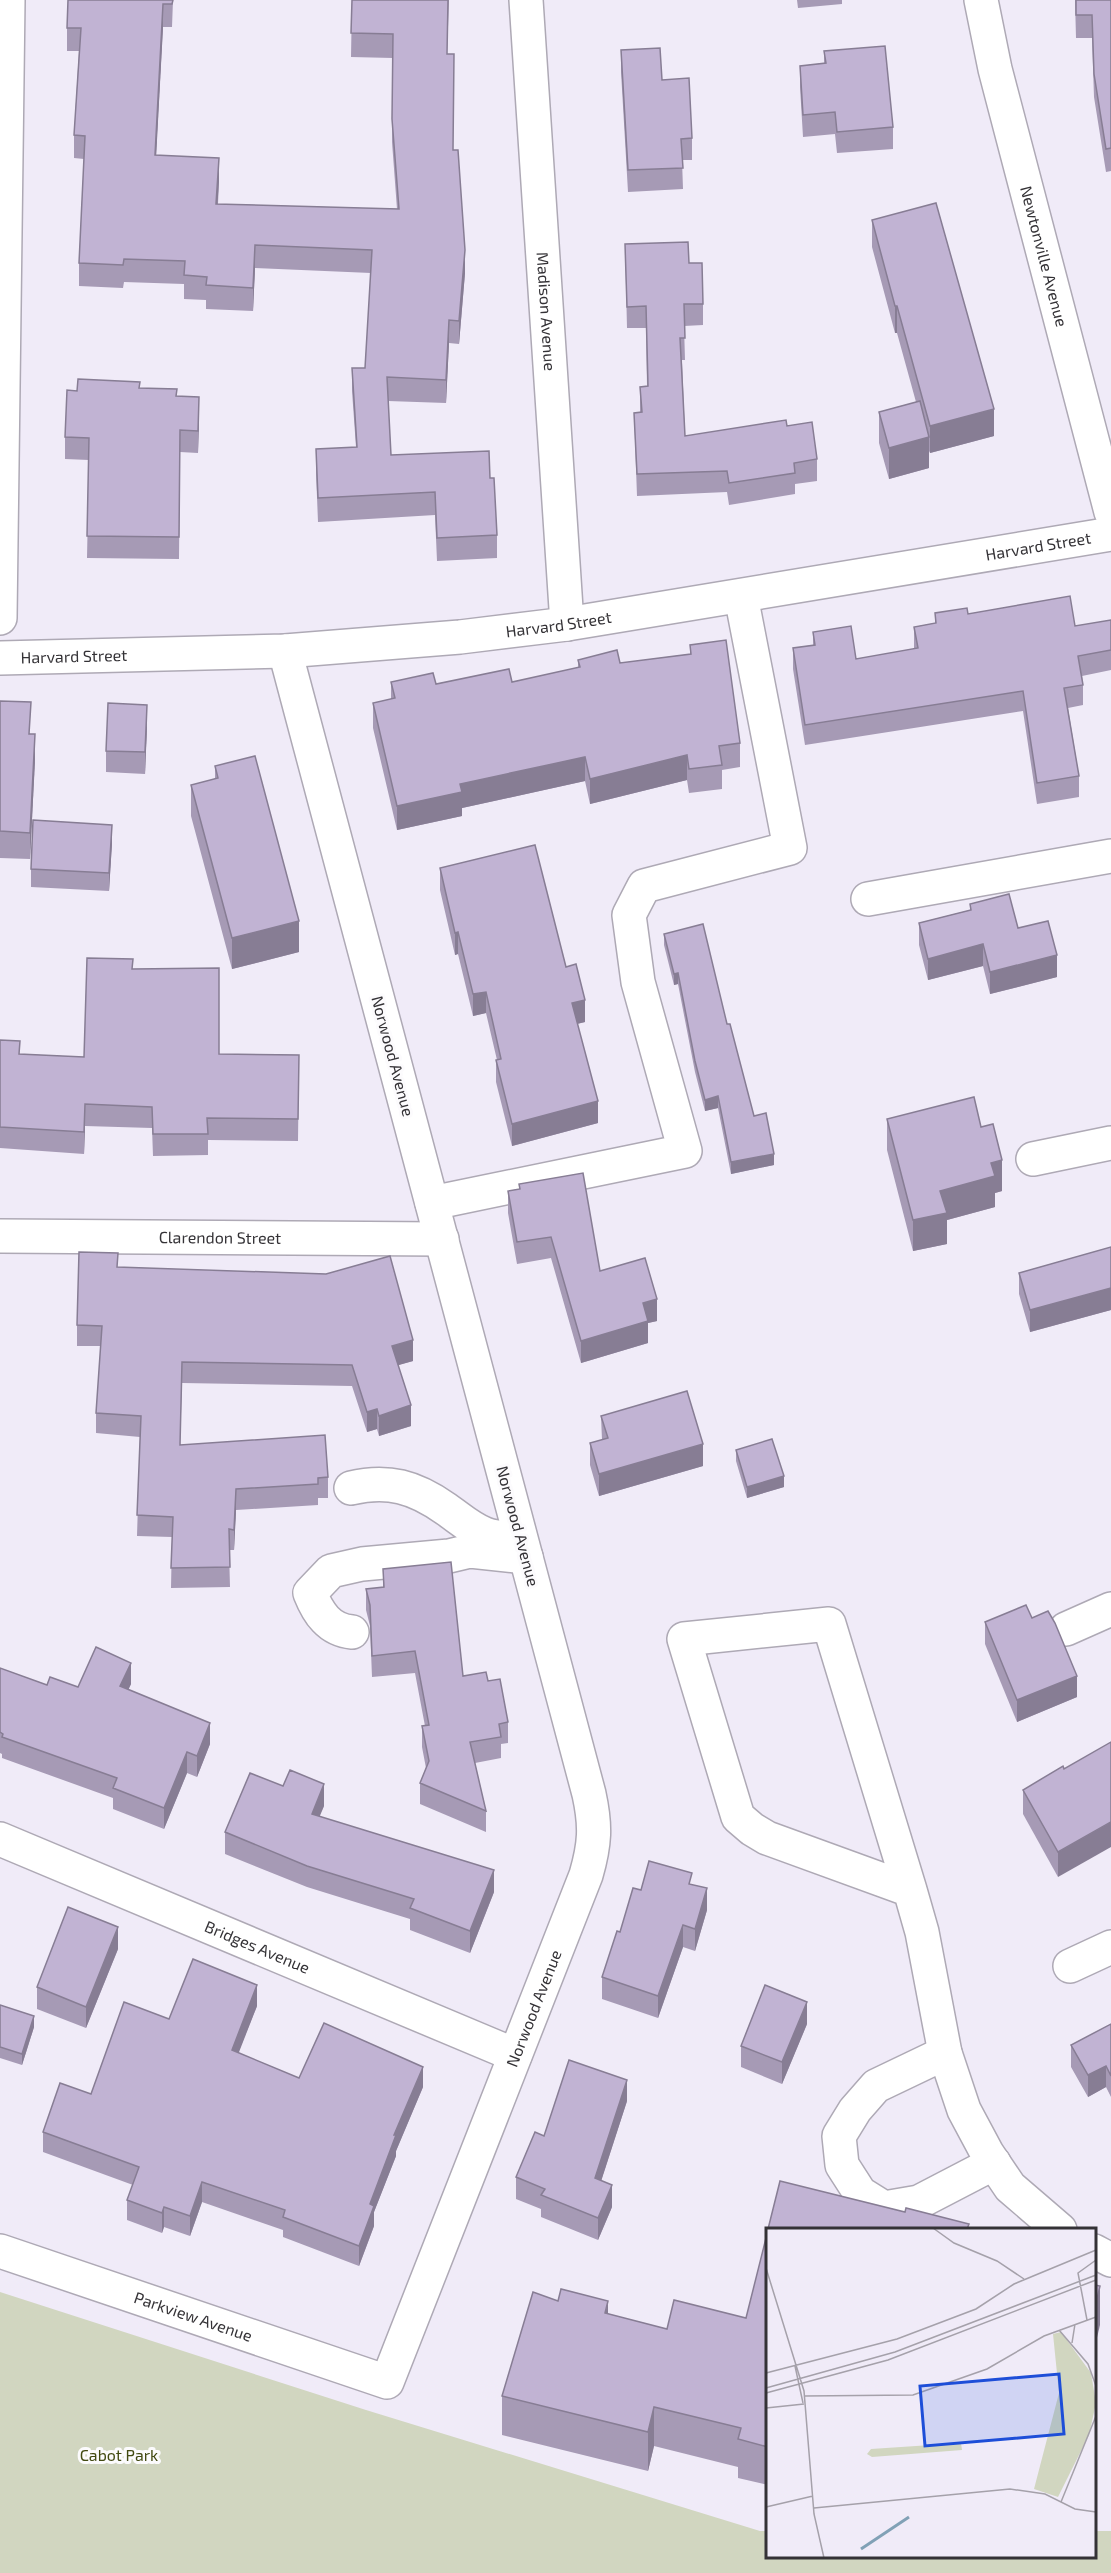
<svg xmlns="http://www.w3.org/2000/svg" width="1111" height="2573" font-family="'Exo 2',sans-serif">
<rect width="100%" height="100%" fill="#f0ebf8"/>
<!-- green -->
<path fill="#d1d6c0" d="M 0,2292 L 366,2410 L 760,2531 L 767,2531 L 768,2556 L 1094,2556 L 1095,2531 L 1111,2531 L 1111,2573 L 0,2573 Z"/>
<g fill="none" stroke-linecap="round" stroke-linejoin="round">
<!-- minor casing -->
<g stroke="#aea9b5" stroke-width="36">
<g id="minor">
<path id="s1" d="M 526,0 L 567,624"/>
<path d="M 0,618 L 8,0"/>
<path id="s2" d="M 0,658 L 285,651 L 460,637 L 567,624 L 1111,534"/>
<path d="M 868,899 L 1111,856"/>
<path d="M 1033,1159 L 1111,1143"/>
<path d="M 432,1203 L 685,1151 L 638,982 L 629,915 L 644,886 L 790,848 L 741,596"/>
<path id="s3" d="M 0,1236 L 442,1239"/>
<path d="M 351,1488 C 388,1479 415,1487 446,1509 C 459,1518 471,1529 485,1534 C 495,1538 507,1538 517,1539"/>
<path d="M 1066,1629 L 1111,1609"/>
<path d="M 352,1632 C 329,1630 318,1613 310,1593 L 331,1571 L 362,1564 L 449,1556 L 470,1551 L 526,1557"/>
<path id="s4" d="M 0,1839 L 515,2055"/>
<path d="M 910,1890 L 767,1838 L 752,1829 L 738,1817 L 684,1639 L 829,1624 L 910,1890 L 922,1932 L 945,2053 L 964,2110 L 987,2153 L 1010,2187 L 1060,2230"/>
<path d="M 1070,1966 L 1111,1947"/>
<path d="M 945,2053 L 876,2086 L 855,2110 L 839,2136 L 842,2165 L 860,2193 L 884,2208 L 919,2202 L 994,2163"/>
<path id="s5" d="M 0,2251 L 387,2382 L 586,1875 C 595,1844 596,1826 589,1794 L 285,651"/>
<path d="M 1094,2251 L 1111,2260"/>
</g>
</g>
<!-- major casing -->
<g stroke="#aea9b5" stroke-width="36">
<g id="major">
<path id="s6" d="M 981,0 L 995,69 L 1111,512"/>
</g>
</g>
<!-- minor -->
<use href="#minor" stroke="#fff" stroke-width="33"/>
<!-- major -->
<use href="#major" stroke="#fff" stroke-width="33"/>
</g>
<!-- wall -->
<g fill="#a69ab5">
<path d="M 173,0 L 172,27 L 163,27 L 156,155 L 219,181 L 218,204 L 397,209 L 392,142 L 393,58 L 351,57 L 352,0 L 449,0 L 447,54 L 453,150 L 465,273 L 459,344 L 449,343 L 446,403 L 388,401 L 391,455 L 490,478 L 497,535 L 497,558 L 437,561 L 435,515 L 318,522 L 316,472 L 316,449 L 356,447 L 352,391 L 352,368 L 365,368 L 371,273 L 255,268 L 253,311 L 206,309 L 206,300 L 184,299 L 184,284 L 124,282 L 123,288 L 79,286 L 79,263 L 84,159 L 74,158 L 74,135 L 79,51 L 67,51 L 67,28 Z"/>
<path d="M 797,0 L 842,0 L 842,4 L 798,8 Z"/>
<path d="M 1075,0 L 1111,0 L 1111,171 L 1106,172 L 1094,97 L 1092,38 L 1076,38 Z"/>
<path d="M 621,50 L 662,80 L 692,138 L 692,160 L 682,160 L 683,189 L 628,192 L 621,72 Z"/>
<path d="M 824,51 L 893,127 L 893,149 L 837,153 L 835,134 L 803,137 L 800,87 L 800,66 L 824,63 Z"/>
<path d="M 872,220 L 994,436 L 930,453 L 929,451 L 929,468 L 889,479 L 879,443 L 879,412 L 916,402 L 897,333 L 895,333 L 872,247 Z"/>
<path d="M 625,244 L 689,263 L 703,304 L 703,325 L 684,326 L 685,360 L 682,360 L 685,436 L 787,426 L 817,459 L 817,481 L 795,484 L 795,494 L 729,505 L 727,492 L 637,496 L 634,413 L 640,412 L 640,387 L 647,386 L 646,328 L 627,328 Z"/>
<path d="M 140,388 L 177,396 L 199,419 L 198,453 L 180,452 L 179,559 L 87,558 L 89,460 L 65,459 L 65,437 L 77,391 Z"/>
<path d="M 935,613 L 968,614 L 1075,626 L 1111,620 L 1111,670 L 1082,676 L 1083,685 L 1083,705 L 1068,708 L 1079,776 L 1079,797 L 1037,804 L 1023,711 L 805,745 L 793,669 L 793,648 L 813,645 L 813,632 L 856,659 L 914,649 L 914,627 L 935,623 Z"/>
<path d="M 690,645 L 740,743 L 740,767 L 722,770 L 722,789 L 689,793 L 687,780 L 590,804 L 585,781 L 462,808 L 462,816 L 397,830 L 373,728 L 373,703 L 391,699 L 391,682 L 436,684 L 512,682 L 578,668 L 578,660 L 620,663 L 690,654 Z"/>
<path d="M 0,701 L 30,734 L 35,760 L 30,859 L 0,858 Z"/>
<path d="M 147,726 L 145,774 L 106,772 L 106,751 Z"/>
<path d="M 215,766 L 299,952 L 232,969 L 191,816 L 191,785 L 215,779 Z"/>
<path d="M 112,843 L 109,891 L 31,887 L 31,869 Z"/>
<path d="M 440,868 L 566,967 L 585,1022 L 577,1024 L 598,1123 L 512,1146 L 496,1082 L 496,1060 L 497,1060 L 486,1013 L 473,1016 L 458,954 L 455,955 L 440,890 Z"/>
<path d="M 970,904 L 1018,928 L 1057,977 L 990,994 L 983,966 L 928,980 L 919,945 L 919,923 L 970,910 Z"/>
<path d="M 664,934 L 727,1024 L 754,1116 L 774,1165 L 731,1174 L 718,1108 L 705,1111 L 695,1072 L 678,984 L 674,985 L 664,945 Z"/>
<path d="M 133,969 L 219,1054 L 299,1055 L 298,1141 L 208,1140 L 208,1155 L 153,1156 L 152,1128 L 85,1126 L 84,1154 L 0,1148 L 0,1040 L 20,1054 L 84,1057 Z"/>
<path d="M 887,1119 L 981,1127 L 1002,1191 L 995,1193 L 995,1207 L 947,1220 L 947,1244 L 913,1251 L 887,1150 Z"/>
<path d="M 519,1184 L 600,1271 L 657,1321 L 648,1323 L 648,1343 L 581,1363 L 551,1258 L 517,1264 L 508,1213 L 508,1191 L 519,1189 Z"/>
<path d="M 1111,1247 L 1111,1310 L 1030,1332 L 1019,1294 L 1019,1273 Z"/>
<path d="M 118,1267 L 413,1361 L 398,1365 L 411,1426 L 379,1436 L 377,1429 L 367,1432 L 352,1386 L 182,1383 L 180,1445 L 328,1477 L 328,1498 L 318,1498 L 318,1505 L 236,1510 L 234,1550 L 229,1550 L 230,1587 L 171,1588 L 172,1537 L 137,1536 L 140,1437 L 96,1433 L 96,1413 L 101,1346 L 77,1346 L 77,1325 Z"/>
<path d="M 601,1416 L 703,1466 L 599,1496 L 590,1465 L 590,1443 L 602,1440 Z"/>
<path d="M 736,1450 L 784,1487 L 747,1498 L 736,1461 Z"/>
<path d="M 383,1569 L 463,1676 L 488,1681 L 508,1722 L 508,1743 L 501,1744 L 501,1758 L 475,1763 L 486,1811 L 486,1832 L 420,1804 L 420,1783 L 426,1768 L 422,1747 L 422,1726 L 425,1726 L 415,1673 L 372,1677 L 370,1626 L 366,1610 L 366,1589 L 383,1588 Z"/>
<path d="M 1032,1618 L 1077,1697 L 1017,1722 L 985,1644 L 985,1622 Z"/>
<path d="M 0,1668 L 47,1685 L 78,1687 L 131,1684 L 128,1690 L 210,1744 L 197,1777 L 187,1773 L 164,1829 L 113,1809 L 113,1798 L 2,1758 L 2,1754 L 0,1753 Z"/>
<path d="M 1064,1769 L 1058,1877 L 1023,1814 L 1023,1790 Z"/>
<path d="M 324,1806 L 319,1816 L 494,1892 L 470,1953 L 410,1930 L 410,1919 L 307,1887 L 225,1854 L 225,1832 Z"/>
<path d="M 692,1885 L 707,1910 L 695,1951 L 683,1947 L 658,2018 L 602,1999 L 602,1977 L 620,1932 L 641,1890 Z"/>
<path d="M 118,1949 L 86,2028 L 37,2009 L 37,1987 Z"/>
<path d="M 0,2005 L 34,2027 L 22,2065 L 0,2058 Z"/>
<path d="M 257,2006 L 238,2053 L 299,2078 L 423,2087 L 396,2151 L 396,2156 L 374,2212 L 374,2226 L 359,2266 L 283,2237 L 283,2230 L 202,2202 L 190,2236 L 164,2227 L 162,2233 L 127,2220 L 127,2200 L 133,2185 L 43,2152 L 43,2132 L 91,2094 L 169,2019 Z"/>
<path d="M 807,2024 L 782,2084 L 741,2067 L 741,2046 Z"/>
<path d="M 1111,2024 L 1111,2097 L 1106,2087 L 1088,2097 L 1071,2067 L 1071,2045 Z"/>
<path d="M 627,2101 L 601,2181 L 612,2207 L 598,2240 L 541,2217 L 541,2209 L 516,2199 L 516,2177 L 544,2136 Z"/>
<path d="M 768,2230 L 768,2485 L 738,2478 L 738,2467 L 654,2446 L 648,2471 L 502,2435 L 502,2396 L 558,2301 L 667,2329 L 746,2318 Z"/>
</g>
<!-- shaded-wall -->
<g fill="#877d94">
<path d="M 163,4 L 163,27 L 155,178 L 155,155 Z"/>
<path d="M 219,158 L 219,181 L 216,227 L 216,204 Z"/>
<path d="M 255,245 L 255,268 L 253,311 L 253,288 Z"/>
<path d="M 465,250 L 465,273 L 459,344 L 459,321 Z"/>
<rect x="895" y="306" width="2" height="27"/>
<path d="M 449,320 L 449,343 L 446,403 L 446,380 Z"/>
<path d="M 199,397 L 199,419 L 198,453 L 198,431 Z"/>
<path d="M 994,409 L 994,436 L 930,453 L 930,426 Z"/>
<path d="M 929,437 L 929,468 L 889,479 L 889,448 Z"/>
<path d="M 147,705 L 147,726 L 145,774 L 145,752 Z"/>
<path d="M 35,734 L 35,760 L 30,859 L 30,833 Z"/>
<path d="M 687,755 L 687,780 L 590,804 L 590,779 Z"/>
<path d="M 585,757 L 585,781 L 462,808 L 462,816 L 397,830 L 397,806 L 460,784 Z"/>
<path d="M 112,825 L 112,843 L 109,891 L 109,873 Z"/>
<path d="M 299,921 L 299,952 L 232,969 L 232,938 Z"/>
<path d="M 458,932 L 458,954 L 455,955 L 455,933 Z"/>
<path d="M 983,944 L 983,966 L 928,980 L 928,959 Z"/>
<path d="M 1057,955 L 1057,977 L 990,994 L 990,972 Z"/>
<path d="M 678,973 L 678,984 L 674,985 L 674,974 Z"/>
<path d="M 486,992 L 486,1013 L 473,1016 L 473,994 Z"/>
<path d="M 585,1000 L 585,1022 L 572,1025 L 572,1003 Z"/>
<path d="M 718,1096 L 718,1108 L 705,1111 L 705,1100 Z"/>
<path d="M 598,1101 L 598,1123 L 512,1146 L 512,1124 Z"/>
<path d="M 85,1104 L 85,1126 L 84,1154 L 84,1132 Z"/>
<path d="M 774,1154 L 774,1165 L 731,1174 L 731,1162 Z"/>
<path d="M 1002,1160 L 1002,1191 L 995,1193 L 995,1207 L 947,1220 L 947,1244 L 913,1251 L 913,1220 L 940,1191 L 991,1163 Z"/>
<path d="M 1111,1288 L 1111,1310 L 1030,1332 L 1030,1310 Z"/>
<path d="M 657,1299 L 657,1321 L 648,1323 L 648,1343 L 581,1363 L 581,1341 L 643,1303 Z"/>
<path d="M 413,1340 L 413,1361 L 392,1367 L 392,1346 Z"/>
<path d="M 411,1405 L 411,1426 L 379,1436 L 379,1416 Z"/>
<path d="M 377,1409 L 377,1429 L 367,1432 L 367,1412 Z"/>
<path d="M 703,1444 L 703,1466 L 599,1496 L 599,1474 Z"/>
<path d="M 784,1476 L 784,1487 L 747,1498 L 747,1487 Z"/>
<path d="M 236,1489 L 236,1510 L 234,1550 L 234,1530 Z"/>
<path d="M 131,1663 L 131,1684 L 120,1707 L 120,1686 Z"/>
<path d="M 1077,1676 L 1077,1697 L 1017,1722 L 1017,1700 Z"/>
<path d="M 210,1723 L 210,1744 L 197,1777 L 197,1756 Z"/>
<path d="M 187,1752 L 187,1773 L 164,1829 L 164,1808 Z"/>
<path d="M 324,1784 L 324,1806 L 312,1835 L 312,1814 Z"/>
<path d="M 1111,1822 L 1111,1847 L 1058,1877 L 1058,1852 Z"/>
<path d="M 494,1870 L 494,1892 L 470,1953 L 470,1931 Z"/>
<path d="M 707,1888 L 707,1910 L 695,1951 L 695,1929 Z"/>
<path d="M 683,1925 L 683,1947 L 658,2018 L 658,1996 Z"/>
<path d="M 118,1927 L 118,1949 L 86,2028 L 86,2007 Z"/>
<path d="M 257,1985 L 257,2006 L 232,2070 L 232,2050 Z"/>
<path d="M 807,2002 L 807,2024 L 782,2084 L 782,2062 Z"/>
<path d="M 34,2016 L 34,2027 L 22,2065 L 22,2054 Z"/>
<path d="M 1106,2066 L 1106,2087 L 1088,2097 L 1088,2075 Z"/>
<path d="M 423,2067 L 423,2087 L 396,2151 L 396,2156 L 374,2212 L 374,2226 L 359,2266 L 359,2246 L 370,2204 L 394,2135 Z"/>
<path d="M 627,2080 L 627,2101 L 595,2200 L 595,2178 Z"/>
<path d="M 202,2182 L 202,2202 L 190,2236 L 190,2216 Z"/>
<path d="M 612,2185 L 612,2207 L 598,2240 L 598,2218 Z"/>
<path d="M 164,2207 L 164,2227 L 162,2233 L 162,2213 Z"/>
<path d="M 1100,2286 L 1100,2325 L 1095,2346 L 1095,2307 Z"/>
<path d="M 608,2301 L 608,2340 L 605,2313 Z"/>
<path d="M 654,2407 L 654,2446 L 648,2471 L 648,2432 Z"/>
</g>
<!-- building -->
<g fill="#c1b3d3" stroke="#877d94" stroke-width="1.5">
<path d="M 68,0 L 173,0 L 172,4 L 163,4 L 155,155 L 219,158 L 216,204 L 399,209 L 392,119 L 393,34 L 351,33 L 352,0 L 448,0 L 447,54 L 454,54 L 453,150 L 458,150 L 465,250 L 459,321 L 449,320 L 446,380 L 387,377 L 391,455 L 489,451 L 490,478 L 494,478 L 497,535 L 437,538 L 435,492 L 318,498 L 316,449 L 357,447 L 352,368 L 365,368 L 372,250 L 255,245 L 253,288 L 206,285 L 207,277 L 184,275 L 185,261 L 124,259 L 123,265 L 79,263 L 85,136 L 74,135 L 81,28 L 67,28 Z"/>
<path d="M 1076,0 L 1111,0 L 1111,148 L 1106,149 L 1094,74 L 1092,15 L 1076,15 Z"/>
<path d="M 885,46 L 893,127 L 837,132 L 835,112 L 803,115 L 800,66 L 826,63 L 824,51 Z"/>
<path d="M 660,48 L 662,80 L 689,78 L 692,138 L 681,139 L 683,168 L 628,170 L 621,50 Z"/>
<path d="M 936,203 L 994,409 L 930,426 L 897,306 L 895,306 L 872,220 Z"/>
<path d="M 688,242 L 689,263 L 702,263 L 703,304 L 684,304 L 685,338 L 680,338 L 685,436 L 786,420 L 787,426 L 812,422 L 817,459 L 794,463 L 795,473 L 729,483 L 727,471 L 637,474 L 634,413 L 642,412 L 640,387 L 648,386 L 646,306 L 627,307 L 625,244 Z"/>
<path d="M 78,379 L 140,382 L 139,388 L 177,389 L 176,396 L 199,397 L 198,431 L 180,430 L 179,537 L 87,536 L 89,438 L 65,437 L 67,390 L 77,391 Z"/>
<path d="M 920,401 L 929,437 L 889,448 L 879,412 Z"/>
<path d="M 1070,596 L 1075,626 L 1111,620 L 1111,650 L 1078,656 L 1083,685 L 1064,688 L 1079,776 L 1037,783 L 1023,691 L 805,725 L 793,648 L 815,645 L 813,632 L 851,626 L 856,659 L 918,648 L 914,627 L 936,623 L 935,613 L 967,608 L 968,614 Z"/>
<path d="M 726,640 L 740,743 L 719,746 L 722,765 L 689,769 L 687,755 L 590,779 L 585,757 L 460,784 L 462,792 L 397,806 L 373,703 L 395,698 L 391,682 L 433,673 L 436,684 L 509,669 L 512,682 L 580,667 L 578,660 L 617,650 L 620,663 L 691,654 L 690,645 Z"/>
<path d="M 0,701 L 31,702 L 29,734 L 35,734 L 30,833 L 0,831 Z"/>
<path d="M 108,703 L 147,705 L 145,752 L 106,751 Z"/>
<path d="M 255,756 L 299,921 L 232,938 L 191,785 L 218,778 L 215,766 Z"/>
<path d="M 33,820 L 112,825 L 109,873 L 31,869 Z"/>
<path d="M 535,845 L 566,967 L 576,964 L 585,1000 L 572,1003 L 598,1101 L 512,1124 L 496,1060 L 501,1059 L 486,992 L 473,994 L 458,932 L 455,933 L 440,868 Z"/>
<path d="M 1009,894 L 1018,928 L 1048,921 L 1057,955 L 990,972 L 983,944 L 928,959 L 919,923 L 971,910 L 970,904 Z"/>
<path d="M 703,924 L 727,1024 L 730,1024 L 754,1116 L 766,1113 L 774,1154 L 731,1162 L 718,1096 L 705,1100 L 695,1061 L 678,973 L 674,974 L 664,934 Z"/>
<path d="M 87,958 L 133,959 L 132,969 L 219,968 L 219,1054 L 299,1055 L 298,1119 L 207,1118 L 208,1134 L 153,1134 L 152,1107 L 85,1104 L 84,1132 L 0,1127 L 0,1040 L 20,1041 L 19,1054 L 84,1057 Z"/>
<path d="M 974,1097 L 981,1127 L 993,1124 L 1002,1160 L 991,1163 L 995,1176 L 940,1191 L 947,1213 L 913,1220 L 887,1119 Z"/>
<path d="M 583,1173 L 600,1271 L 645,1258 L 657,1299 L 643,1303 L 648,1321 L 581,1341 L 551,1237 L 517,1242 L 508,1191 L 520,1189 L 519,1184 Z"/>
<path d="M 1111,1247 L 1111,1288 L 1030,1310 L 1019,1273 Z"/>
<path d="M 79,1252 L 118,1253 L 117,1267 L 326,1274 L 390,1256 L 413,1340 L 392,1346 L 411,1405 L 379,1416 L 377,1409 L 367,1412 L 352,1365 L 182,1362 L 180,1445 L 325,1435 L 328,1477 L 318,1478 L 318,1484 L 236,1489 L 234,1530 L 229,1529 L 230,1567 L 171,1568 L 173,1517 L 137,1515 L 141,1416 L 96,1413 L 102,1326 L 77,1325 Z"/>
<path d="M 687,1391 L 703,1444 L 599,1474 L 590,1443 L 608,1438 L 601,1416 Z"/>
<path d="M 772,1439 L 784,1476 L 747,1487 L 736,1450 Z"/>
<path d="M 451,1562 L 463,1676 L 486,1672 L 488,1681 L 500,1679 L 508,1722 L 499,1724 L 501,1737 L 470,1742 L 486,1811 L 420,1783 L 429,1761 L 422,1726 L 429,1725 L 415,1651 L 372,1656 L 370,1605 L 366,1589 L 384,1587 L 383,1569 Z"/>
<path d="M 1026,1605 L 1032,1618 L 1048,1611 L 1055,1623 L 1077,1676 L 1017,1700 L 985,1622 Z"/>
<path d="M 96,1647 L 131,1663 L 120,1686 L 210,1723 L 197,1756 L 187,1752 L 164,1808 L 113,1788 L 117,1778 L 2,1737 L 3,1734 L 0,1732 L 0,1668 L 47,1685 L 50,1677 L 78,1687 Z"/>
<path d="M 1111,1742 L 1111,1822 L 1058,1852 L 1023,1790 L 1063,1766 L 1064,1769 Z"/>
<path d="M 290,1770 L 324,1784 L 312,1814 L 494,1870 L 470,1931 L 410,1908 L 414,1899 L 307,1866 L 225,1832 L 250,1773 L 283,1786 Z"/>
<path d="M 649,1861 L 692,1873 L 689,1884 L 707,1888 L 695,1929 L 683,1925 L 658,1996 L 602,1977 L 617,1931 L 620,1932 L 633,1888 L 641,1890 Z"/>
<path d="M 68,1907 L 118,1927 L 86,2007 L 37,1987 Z"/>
<path d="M 193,1959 L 257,1985 L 232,2050 L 299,2078 L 324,2023 L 423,2067 L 394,2135 L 396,2135 L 370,2204 L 374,2206 L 359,2246 L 283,2217 L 285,2210 L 202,2182 L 190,2216 L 164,2207 L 162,2213 L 127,2200 L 139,2167 L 43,2132 L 60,2083 L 91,2094 L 124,2002 L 169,2019 Z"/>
<path d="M 765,1985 L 807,2002 L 782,2062 L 741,2046 Z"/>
<path d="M 0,2005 L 34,2016 L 22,2054 L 0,2047 Z"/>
<path d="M 1111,2024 L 1111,2076 L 1106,2066 L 1088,2075 L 1071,2045 Z"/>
<path d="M 569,2060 L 627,2080 L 595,2178 L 612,2185 L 598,2218 L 541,2195 L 545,2189 L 516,2177 L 535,2132 L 544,2136 Z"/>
<path d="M 780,2181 L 905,2212 L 906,2208 L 969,2224 L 967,2229 L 768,2229 Z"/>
<path d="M 768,2230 L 768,2447 L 738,2439 L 741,2428 L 654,2407 L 648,2432 L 502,2396 L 533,2292 L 558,2301 L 561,2289 L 608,2301 L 605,2313 L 667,2329 L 674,2300 L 746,2318 Z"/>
<path d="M 1095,2285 L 1100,2286 L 1095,2307 Z"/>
</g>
<g text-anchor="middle" stroke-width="6" stroke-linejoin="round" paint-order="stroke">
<!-- street labels -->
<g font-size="16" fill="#343236" stroke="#fcfbfd">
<text dy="6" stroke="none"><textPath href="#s6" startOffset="264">Newtonville Avenue</textPath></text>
<text dy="6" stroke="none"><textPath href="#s1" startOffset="312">Madison Avenue</textPath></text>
<text dy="6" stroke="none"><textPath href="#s2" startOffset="1046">Harvard Street</textPath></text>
<text dy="6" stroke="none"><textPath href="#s2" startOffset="560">Harvard Street</textPath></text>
<text dy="6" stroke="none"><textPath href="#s2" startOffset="74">Harvard Street</textPath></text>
<text transform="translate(393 1056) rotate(75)" y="6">Norwood Avenue</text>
<text dy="6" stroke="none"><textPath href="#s3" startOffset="220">Clarendon Street</textPath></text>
<text transform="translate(518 1526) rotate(75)" y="6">Norwood Avenue</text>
<text dy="6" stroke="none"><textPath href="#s4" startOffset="279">Bridges Avenue</textPath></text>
<text dy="6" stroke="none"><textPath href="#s5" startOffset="810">Norwood Avenue</textPath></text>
<text dy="6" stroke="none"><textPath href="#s5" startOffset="204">Parkview Avenue</textPath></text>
</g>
<!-- park labels -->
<g font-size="16" fill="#424a12" stroke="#fcfbfd">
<text x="119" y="2461">Cabot Park</text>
</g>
</g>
<!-- overview -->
<g transform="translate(766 2228)">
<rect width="330" height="330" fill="#f0ebf8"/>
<path d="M 295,104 L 325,145 L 330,175 L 323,207 L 292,269 L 268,261 L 293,165 L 287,106 ZM 195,215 L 196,222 L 106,229 L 101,226 L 105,221 Z" fill="#d1d6c0"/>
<path fill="none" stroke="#81a1b6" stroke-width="3" d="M 95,321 L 143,289"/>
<path fill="none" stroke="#a5a1aa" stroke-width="1.5" d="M 167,0 L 188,15 L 231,33 L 258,51M 0,40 L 38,163 L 48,286 L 58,330M 321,92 L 312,45 L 330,32M 293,102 L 322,136 L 330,158M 306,115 L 309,96M 29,138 L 37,175M 0,145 L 131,111 L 210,81 L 248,56 L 330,22M 0,160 L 129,124 L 330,47M 0,165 L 122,132 L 330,52M 38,168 L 147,167 L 221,141 L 278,108 L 330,89M 0,180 L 38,176M 295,274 L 330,188M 0,279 L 47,268M 48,280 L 244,261 L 279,266 L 309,281 L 330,284"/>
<path fill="#1d4ed8" fill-opacity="0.15" stroke="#1d4ed8" stroke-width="3" d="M 293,146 L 298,206 L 159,218 L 154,158 Z"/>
<rect width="330" height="330" fill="none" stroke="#343236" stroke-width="3"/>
</g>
</svg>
